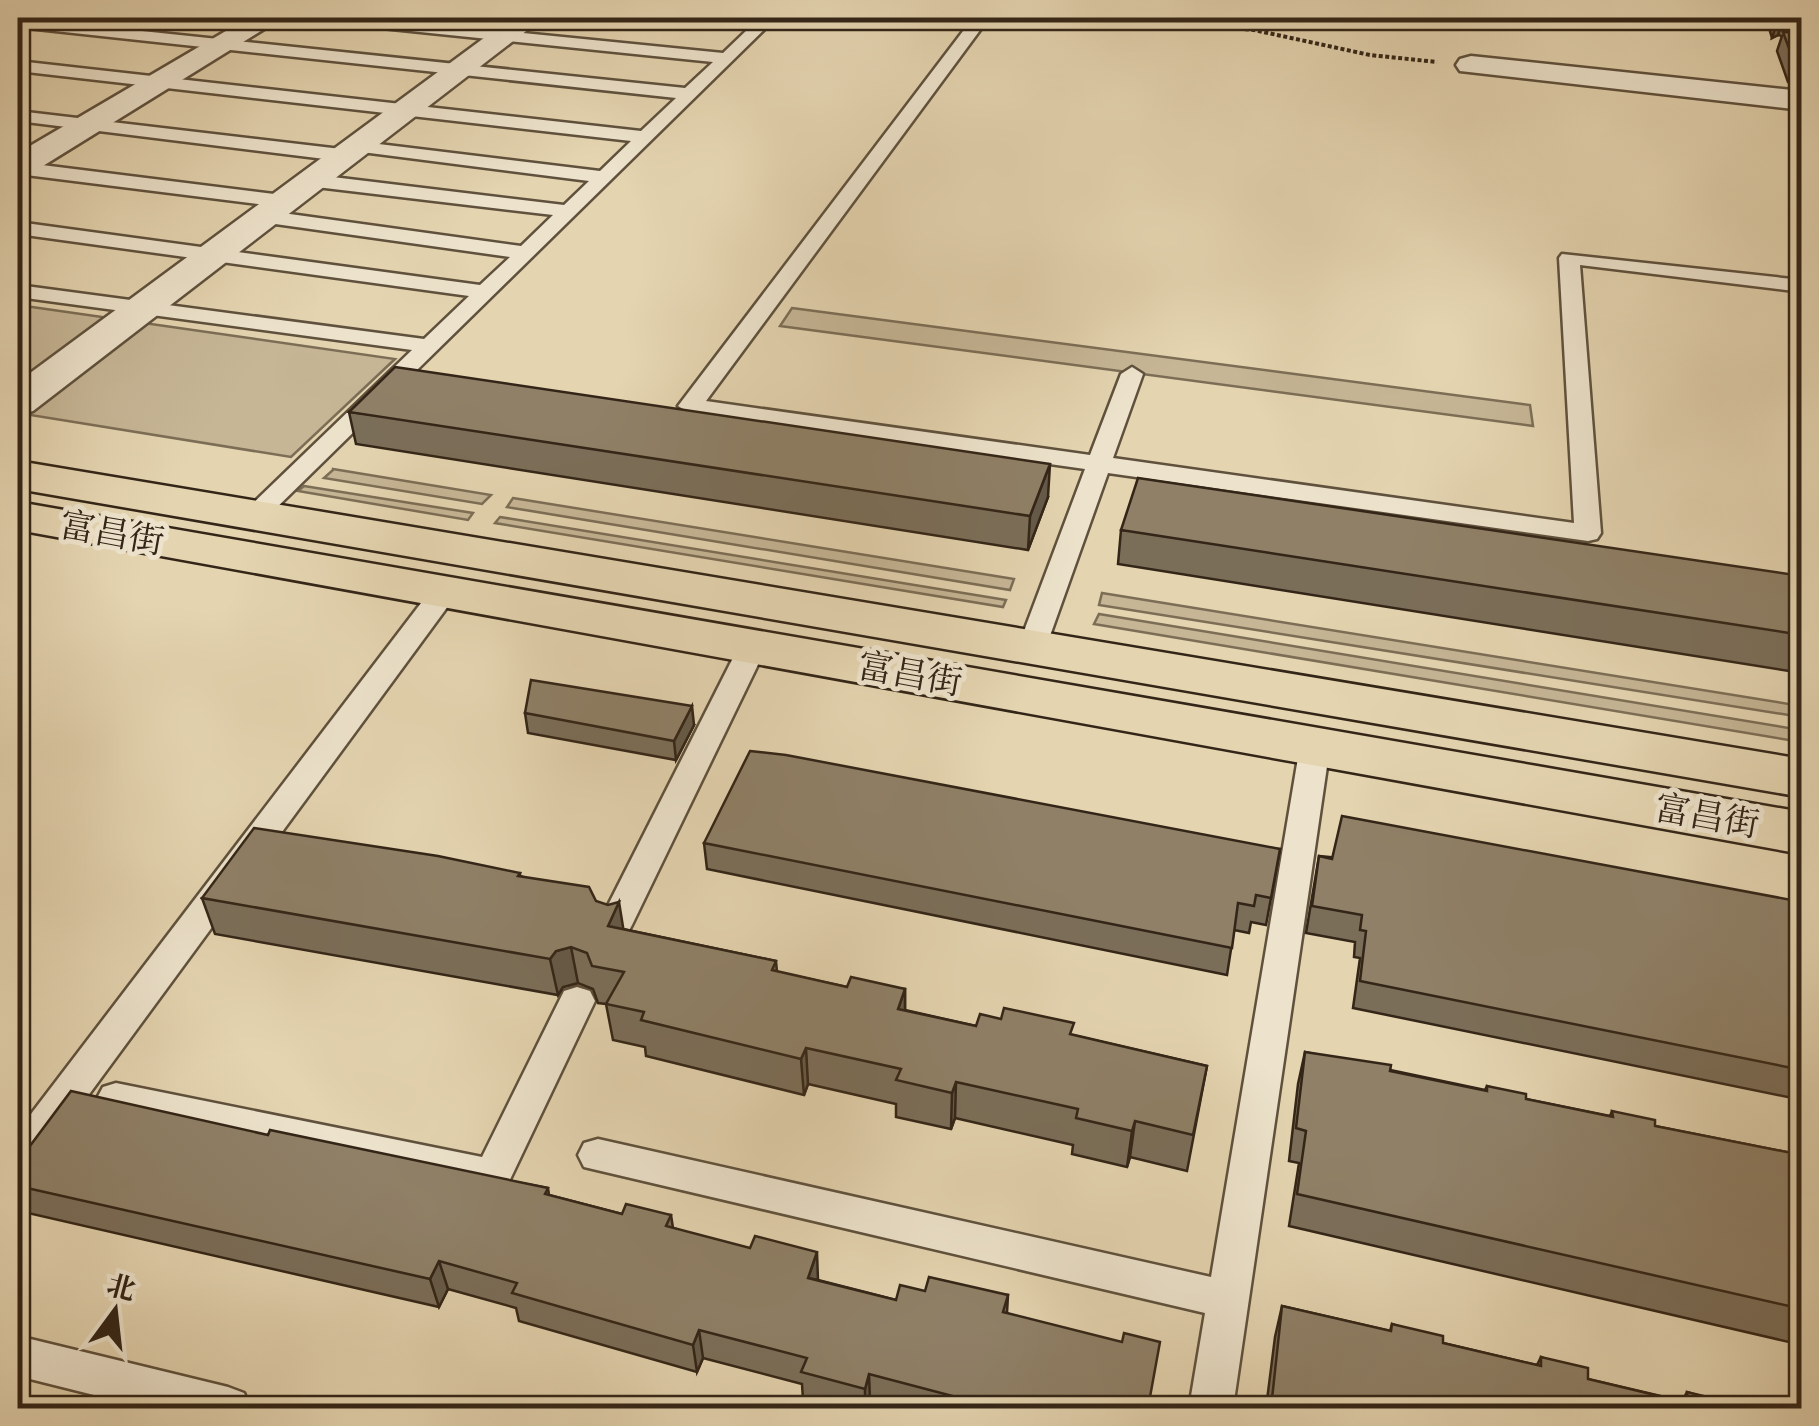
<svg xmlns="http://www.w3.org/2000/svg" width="1819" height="1426" font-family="'Libre Bodoni','Noto Serif SC',serif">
<rect width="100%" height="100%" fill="#e4d4b0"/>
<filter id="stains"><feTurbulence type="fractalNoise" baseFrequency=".002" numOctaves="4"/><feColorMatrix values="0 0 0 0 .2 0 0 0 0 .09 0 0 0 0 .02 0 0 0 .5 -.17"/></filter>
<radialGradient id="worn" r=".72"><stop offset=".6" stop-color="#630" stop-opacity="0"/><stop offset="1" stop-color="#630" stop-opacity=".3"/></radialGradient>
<!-- green -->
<g fill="#c6b696" stroke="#7c6e56" stroke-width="2.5">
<path d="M 18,305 L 395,359 L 291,457 L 18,413 Z"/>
<path d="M 792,308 L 1530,405 L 1533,426 L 780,326 Z"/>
<path d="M 333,470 L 333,469 L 491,495 L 482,504 L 324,478 Z"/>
<path d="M 304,486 L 473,513 L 468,520 L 298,491 Z"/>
<path d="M 513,498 L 1014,579 L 1010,590 L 507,507 Z"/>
<path d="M 500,517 L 1006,600 L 1003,607 L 495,523 Z"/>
<path d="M 1102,593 L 1801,706 L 1801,717 L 1099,605 Z"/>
<path d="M 1099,614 L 1801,730 L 1801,742 L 1094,624 Z"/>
</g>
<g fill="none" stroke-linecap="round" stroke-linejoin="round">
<!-- lane casing -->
<g stroke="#5f513d" stroke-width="5">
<g id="lane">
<path d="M 18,18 L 685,88 L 713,62 L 333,23 L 325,18 L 374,18 L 723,53 L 748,29 L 687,23 L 680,18 L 776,18 L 264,520 L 255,523 L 242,515 L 246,510 L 412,350 L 18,297 L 18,285 L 424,339 L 469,296 L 18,234 L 18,222 L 480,285 L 510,257 L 261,222 L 251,216 L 261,210 L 521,246 L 553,215 L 308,186 L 299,180 L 308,174 L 564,205 L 589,181 L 354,151 L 345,146 L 354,141 L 600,171 L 631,141 L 18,71 L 18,61 L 641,131 L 676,98 L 18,27 Z"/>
<path d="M 973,18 L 989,18 L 706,401 L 1090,455 L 1121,374 L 1132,367 L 1143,374 L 1113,458 L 1574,523 L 1559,258 L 1562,254 L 1802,280 L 1802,292 L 1580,265 L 1601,533 L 1597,539 L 1588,541 L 1108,473 L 1046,647 L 1042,653 L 1022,653 L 1018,647 L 1085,469 L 690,413 L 678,406 Z"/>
<path d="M 18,111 L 341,149 L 350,155 L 341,161 L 18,121 Z"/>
<path d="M 18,162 L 282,195 L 292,201 L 282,207 L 18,174 Z"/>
<path d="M 444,584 L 454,586 L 458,592 L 454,598 L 32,1172 L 18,1176 L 18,1131 L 434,586 Z"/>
<path d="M 753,637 L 763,640 L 767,646 L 632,925 L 627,934 L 615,938 L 603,934 L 598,925 L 739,646 L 743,640 Z"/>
<path d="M 1315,736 L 1326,739 L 1330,746 L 1233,1408 L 1189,1408 L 1205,1313 L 584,1167 L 578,1155 L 584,1143 L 598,1139 L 1211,1277 L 1300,746 L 1304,739 Z"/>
<path d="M 577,987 L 590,991 L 595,1001 L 506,1188 L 492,1193 L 116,1113 L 103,1109 L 97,1098 L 103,1087 L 116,1083 L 482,1157 L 564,991 Z"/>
<path d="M 18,1336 L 228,1387 L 244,1393 L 250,1408 L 146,1408 L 18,1376 Z"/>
</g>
</g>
<!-- street casing -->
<g stroke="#5f513d" stroke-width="5">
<g id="street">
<path d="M 18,18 L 34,18 L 30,24 L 18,27 Z"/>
<path d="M 248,18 L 282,18 L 30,174 L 18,177 L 18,153 Z"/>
<path d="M 511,18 L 543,18 L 33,411 L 18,415 L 18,382 Z"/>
<path d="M 1471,56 L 1802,91 L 1802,110 L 1460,71 L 1456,65 L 1460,59 Z"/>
</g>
</g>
<!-- primary casing -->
<g stroke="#332517" stroke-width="5">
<g id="primary">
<path d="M 18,461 L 1802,759 L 1802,797 L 18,489 Z"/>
<path d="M 18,502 L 1802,812 L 1802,854 L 18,530 Z"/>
</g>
</g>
<!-- path -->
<path stroke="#332517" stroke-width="4" stroke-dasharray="4 2.5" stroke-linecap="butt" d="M 1122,18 L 1254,30 L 1370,55 L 1437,62"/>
<!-- lane -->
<use href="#lane" fill="#ede3cc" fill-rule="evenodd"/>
<!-- street -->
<use href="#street" fill="#ede3cc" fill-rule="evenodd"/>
<!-- primary -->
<use href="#primary" fill="#e4d4b0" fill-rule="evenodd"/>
</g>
<!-- wall -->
<g fill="#7b6e59" stroke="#332517" stroke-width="2.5">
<path d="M 1766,18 L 1802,18 L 1802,83 L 1788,82 L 1777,51 L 1782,36 L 1778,35 L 1772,38 Z"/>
<path d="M 349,412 L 1048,497 L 1028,550 L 356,444 Z"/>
<path d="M 1121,530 L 1802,576 L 1802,673 L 1118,564 Z"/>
<path d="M 525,713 L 694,725 L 676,760 L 528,733 Z"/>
<path d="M 704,843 L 1280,849 L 1266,925 L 1251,922 L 1249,933 L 1234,930 L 1227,975 L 707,869 Z"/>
<path d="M 1319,856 L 1802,902 L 1802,1100 L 1353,1008 L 1360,958 L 1354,957 L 1355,942 L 1306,933 Z"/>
<path d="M 520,873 L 520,876 L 596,901 L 623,929 L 776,961 L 777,972 L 847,987 L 905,989 L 905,1010 L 976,1026 L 1072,1035 L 1207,1066 L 1187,1171 L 1130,1157 L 1127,1167 L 1072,1154 L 1073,1145 L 955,1118 L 951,1129 L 896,1117 L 896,1104 L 808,1084 L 804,1095 L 646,1056 L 645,1047 L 613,1040 L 606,1004 L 598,1003 L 593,989 L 578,983 L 563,987 L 558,995 L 215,934 L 202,898 Z"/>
<path d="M 1305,1052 L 1485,1090 L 1487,1086 L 1526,1099 L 1610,1116 L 1612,1111 L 1655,1126 L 1802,1155 L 1802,1345 L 1289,1226 L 1299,1163 L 1289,1161 L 1298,1084 Z"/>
<path d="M 268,1135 L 548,1188 L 549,1195 L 622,1214 L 671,1215 L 673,1228 L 818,1280 L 896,1300 L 925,1291 L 1008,1295 L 1007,1313 L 1148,1408 L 897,1408 L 870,1401 L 868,1408 L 836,1408 L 803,1400 L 802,1384 L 703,1358 L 697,1372 L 519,1321 L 516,1308 L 448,1289 L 439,1307 L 19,1211 L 18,1209 L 18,1162 Z"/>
<path d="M 1282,1306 L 1390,1331 L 1392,1324 L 1443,1343 L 1537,1365 L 1541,1357 L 1588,1379 L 1682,1401 L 1687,1392 L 1742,1408 L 1266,1408 L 1275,1337 Z"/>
</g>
<!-- shaded-wall -->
<g fill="#645a48" stroke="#332517" stroke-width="2.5">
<path d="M 1781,18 L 1784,18 L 1778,35 L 1772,38 L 1778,19 Z"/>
<path d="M 1050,464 L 1048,497 L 1028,550 L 1030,516 Z"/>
<path d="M 692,706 L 694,725 L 676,760 L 674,741 Z"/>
<path d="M 619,902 L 625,939 L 608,926 Z"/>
<path d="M 571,947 L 578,983 L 563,987 L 558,995 L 550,959 L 556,951 Z"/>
<path d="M 905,989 L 905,1025 L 898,1009 Z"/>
<path d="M 806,1048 L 808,1084 L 804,1095 L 801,1059 Z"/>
<path d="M 956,1082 L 955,1118 L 951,1129 L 952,1093 Z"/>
<path d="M 1135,1121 L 1130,1157 L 1127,1167 L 1132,1131 Z"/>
<path d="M 817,1252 L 818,1280 L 808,1278 Z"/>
<path d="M 439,1261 L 448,1289 L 439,1307 L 430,1279 Z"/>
<path d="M 699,1330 L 703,1358 L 697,1372 L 693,1345 Z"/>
<path d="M 869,1374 L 870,1401 L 868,1408 L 865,1408 L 865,1389 Z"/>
</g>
<!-- building -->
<g fill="#8f8067" stroke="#332517" stroke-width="2.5">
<path d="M 1783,32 L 1802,33 L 1802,62 L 1794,62 Z"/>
<path d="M 395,367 L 1050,464 L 1030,516 L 349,412 Z"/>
<path d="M 1138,478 L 1802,576 L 1802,635 L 1121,530 Z"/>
<path d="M 531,680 L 692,706 L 674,741 L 525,713 Z"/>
<path d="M 750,751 L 786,755 L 1280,849 L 1271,898 L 1256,895 L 1254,906 L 1238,903 L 1232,948 L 704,843 Z"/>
<path d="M 1342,816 L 1802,902 L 1802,1070 L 1360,981 L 1366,931 L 1360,930 L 1362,915 L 1312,906 L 1319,856 L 1332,859 Z"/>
<path d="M 254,828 L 438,856 L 520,873 L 518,876 L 589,887 L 596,901 L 608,905 L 619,902 L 608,926 L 776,961 L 772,970 L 847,987 L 851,977 L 905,989 L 898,1009 L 976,1026 L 980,1014 L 1001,1019 L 1004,1008 L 1074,1023 L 1070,1034 L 1207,1066 L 1193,1135 L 1135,1121 L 1132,1131 L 1076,1118 L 1078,1109 L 956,1082 L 952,1093 L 896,1080 L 901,1069 L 806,1048 L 801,1059 L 641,1020 L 644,1012 L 606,1004 L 624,972 L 592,966 L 587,953 L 571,947 L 556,951 L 550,959 L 202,898 Z"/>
<path d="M 1305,1052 L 1391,1065 L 1390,1071 L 1487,1091 L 1487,1086 L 1526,1094 L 1526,1099 L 1613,1117 L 1612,1111 L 1655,1120 L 1655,1126 L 1802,1155 L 1802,1309 L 1297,1194 L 1306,1131 L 1296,1128 Z"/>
<path d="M 71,1091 L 268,1135 L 270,1130 L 548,1188 L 545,1194 L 622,1214 L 626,1204 L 671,1215 L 666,1226 L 750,1248 L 755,1236 L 817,1252 L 808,1278 L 896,1300 L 900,1285 L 925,1291 L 929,1277 L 1008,1295 L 1003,1312 L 1122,1342 L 1124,1333 L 1160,1342 L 1148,1408 L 998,1408 L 869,1374 L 865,1389 L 801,1372 L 807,1358 L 699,1330 L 693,1345 L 512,1293 L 517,1283 L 439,1261 L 430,1279 L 18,1186 L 18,1162 Z"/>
<path d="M 1282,1306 L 1391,1331 L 1392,1324 L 1443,1336 L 1443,1343 L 1541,1366 L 1541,1357 L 1588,1368 L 1588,1379 L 1688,1403 L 1687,1392 L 1742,1405 L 1742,1408 L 1271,1408 Z"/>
</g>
<g text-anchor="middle" stroke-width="10" stroke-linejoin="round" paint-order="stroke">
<!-- street labels -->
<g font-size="35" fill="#332517" stroke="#ede3cc">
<text transform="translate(112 533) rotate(10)" y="12">富昌街</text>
<text transform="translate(910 674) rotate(10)" y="12">富昌街</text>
<text transform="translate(1707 816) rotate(10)" y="12">富昌街</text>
</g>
</g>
<!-- margin -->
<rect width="1819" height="1426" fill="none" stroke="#e4d4b0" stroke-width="60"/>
<rect x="20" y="20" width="1779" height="1386" fill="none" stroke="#332517" stroke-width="5"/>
<rect x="30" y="30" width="1759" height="1366" fill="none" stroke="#332517" stroke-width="2.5"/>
<!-- north arrow -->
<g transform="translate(115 1311) rotate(15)" stroke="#ede3cc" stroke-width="8" paint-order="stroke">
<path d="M0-8L18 38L0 25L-18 38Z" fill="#332517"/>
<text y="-15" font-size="28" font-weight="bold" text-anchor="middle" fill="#332517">北</text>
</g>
<rect width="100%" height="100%" filter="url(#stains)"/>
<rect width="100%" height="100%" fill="url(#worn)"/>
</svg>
